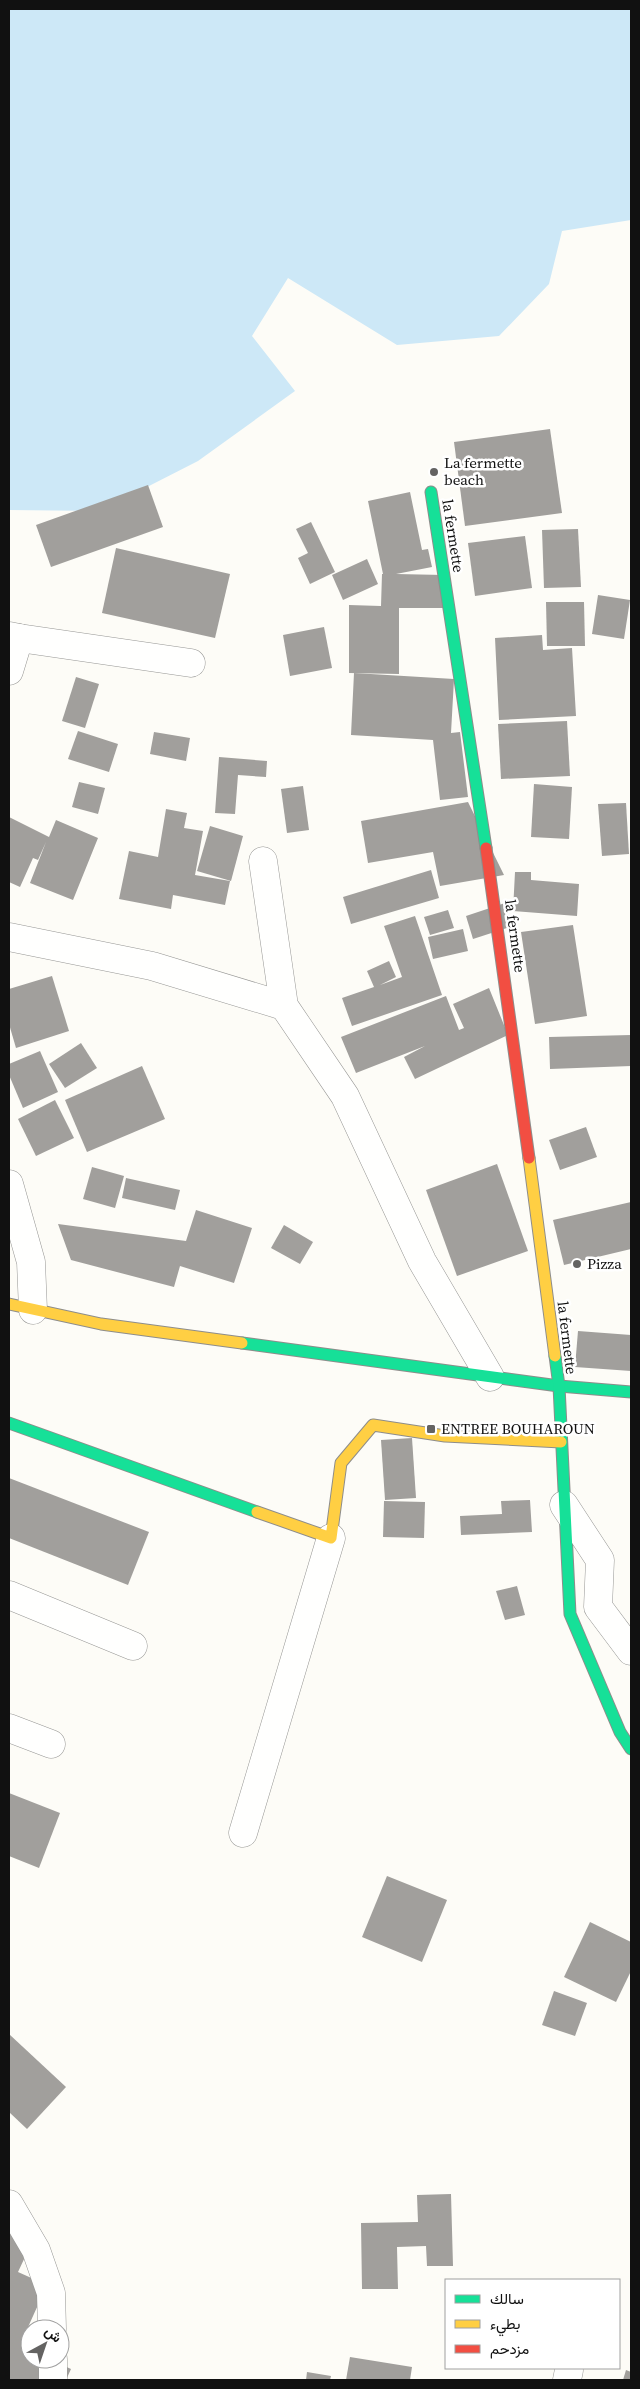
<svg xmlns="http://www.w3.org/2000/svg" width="640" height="2389" font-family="'Source Serif 4',Vazirmatn,serif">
<rect width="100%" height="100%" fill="#fdfcf7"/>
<!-- water -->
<path fill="#cde8f7" d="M 9,9 L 631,9 L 631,220 L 562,231 L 549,284 L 499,336 L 397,345 L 288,278 L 252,336 L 295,391 L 198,461 L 100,511 L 9,510 Z"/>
<!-- building -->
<g fill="#a19f9c">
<path d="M 550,429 L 562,513 L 465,526 L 454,442 Z"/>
<path d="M 148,485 L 163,527 L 51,567 L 36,525 Z"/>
<path d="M 410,492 L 422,550 L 428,549 L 432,567 L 396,574 L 444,575 L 443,608 L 399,608 L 399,674 L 349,673 L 349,605 L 381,606 L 382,574 L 383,574 L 368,501 Z"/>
<path d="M 311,522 L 335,572 L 310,584 L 298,558 L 308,553 L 296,529 Z"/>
<path d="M 578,529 L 581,587 L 544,588 L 542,530 Z"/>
<path d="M 525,536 L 532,588 L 475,596 L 468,543 Z"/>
<path d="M 116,548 L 230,574 L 215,638 L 102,613 Z"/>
<path d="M 367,559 L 378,584 L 343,600 L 332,575 Z"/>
<path d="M 598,595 L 630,600 L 624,639 L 592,634 Z"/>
<path d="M 546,602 L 584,602 L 585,646 L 547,646 Z"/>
<path d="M 324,627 L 332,668 L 290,676 L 283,635 Z"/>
<path d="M 542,635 L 543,650 L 572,648 L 576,716 L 499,720 L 495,638 Z"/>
<path d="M 354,673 L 454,679 L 451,733 L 460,732 L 468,797 L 440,800 L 433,740 L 351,735 Z"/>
<path d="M 76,677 L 99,684 L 85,728 L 62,721 Z"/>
<path d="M 567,721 L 570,776 L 501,779 L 498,724 Z"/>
<path d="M 78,731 L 118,744 L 109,772 L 68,759 Z"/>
<path d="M 154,732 L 190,738 L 186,761 L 150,754 Z"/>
<path d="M 219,757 L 267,761 L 266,777 L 238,775 L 235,814 L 215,813 Z"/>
<path d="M 79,782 L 105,788 L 98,814 L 72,807 Z"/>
<path d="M 534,784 L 572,787 L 569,839 L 531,837 Z"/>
<path d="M 303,786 L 309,830 L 287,833 L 281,789 Z"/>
<path d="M 468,802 L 504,875 L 440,886 L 433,852 L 368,863 L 361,821 Z"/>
<path d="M 626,803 L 629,854 L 602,856 L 598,804 Z"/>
<path d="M 166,809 L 187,813 L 184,828 L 203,831 L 195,875 L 230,881 L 225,905 L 173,895 L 171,909 L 119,899 L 129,851 L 158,857 Z"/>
<path d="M 9,817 L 49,837 L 56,820 L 98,838 L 73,900 L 30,883 L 46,842 L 38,860 L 33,858 L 20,887 L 9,882 Z"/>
<path d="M 210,826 L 243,836 L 231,881 L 197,871 Z"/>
<path d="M 431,870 L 439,898 L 351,924 L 343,897 Z"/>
<path d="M 515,872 L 531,872 L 531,880 L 579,884 L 577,916 L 513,911 Z"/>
<path d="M 505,903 L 513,926 L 473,939 L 466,916 Z"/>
<path d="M 448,910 L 454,928 L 430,935 L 424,917 Z"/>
<path d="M 415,916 L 442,995 L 352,1026 L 342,998 L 374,987 L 367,971 L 389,961 L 396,977 L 380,985 L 402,977 L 384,926 Z"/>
<path d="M 573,925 L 587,1016 L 535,1024 L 521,932 Z"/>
<path d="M 463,929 L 468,951 L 433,959 L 428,937 Z"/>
<path d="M 52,976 L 69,1031 L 16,1048 L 9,1024 L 9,989 Z"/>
<path d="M 489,988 L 508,1035 L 415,1079 L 404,1057 L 425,1046 L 356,1073 L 341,1037 L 446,996 L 459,1030 L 464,1028 L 453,1004 Z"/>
<path d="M 631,1035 L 631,1066 L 550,1069 L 549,1037 Z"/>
<path d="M 81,1043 L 97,1068 L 65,1088 L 49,1064 Z"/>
<path d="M 40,1051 L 58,1092 L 23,1108 L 9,1075 L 9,1064 Z"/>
<path d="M 142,1066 L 165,1119 L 87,1152 L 65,1100 Z"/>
<path d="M 55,1100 L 74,1138 L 36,1156 L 18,1119 Z"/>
<path d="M 586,1127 L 597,1157 L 560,1170 L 549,1140 Z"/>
<path d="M 497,1164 L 528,1251 L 457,1276 L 426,1190 Z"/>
<path d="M 92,1167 L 124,1176 L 115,1208 L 83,1199 Z"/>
<path d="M 126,1178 L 180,1190 L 175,1210 L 122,1198 Z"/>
<path d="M 631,1202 L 631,1249 L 564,1265 L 553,1220 Z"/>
<path d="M 196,1210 L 252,1228 L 234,1283 L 180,1266 L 174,1287 L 71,1260 L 58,1224 L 186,1241 Z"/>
<path d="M 284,1225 L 313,1242 L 300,1264 L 271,1248 Z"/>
<path d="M 578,1331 L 631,1335 L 631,1371 L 575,1367 Z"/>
<path d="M 412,1438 L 416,1498 L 385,1500 L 381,1440 Z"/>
<path d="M 9,1478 L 149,1532 L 128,1585 L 9,1538 Z"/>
<path d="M 530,1500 L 532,1532 L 461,1535 L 460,1516 L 502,1514 L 501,1501 Z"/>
<path d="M 384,1501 L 425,1502 L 424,1538 L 383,1537 Z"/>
<path d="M 517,1586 L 525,1615 L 505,1620 L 496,1591 Z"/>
<path d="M 9,1793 L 60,1813 L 39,1868 L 9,1856 Z"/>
<path d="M 387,1876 L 447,1900 L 422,1962 L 362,1937 Z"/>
<path d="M 590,1922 L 631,1942 L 631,1971 L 616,2002 L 564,1977 Z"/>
<path d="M 554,1991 L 587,2003 L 575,2036 L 542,2025 Z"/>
<path d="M 9,2034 L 66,2087 L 27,2129 L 9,2112 Z"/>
<path d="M 451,2194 L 453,2266 L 427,2266 L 426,2246 L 397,2247 L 398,2289 L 362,2289 L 361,2223 L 418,2222 L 417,2195 Z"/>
<path d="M 10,2231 L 33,2240 L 18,2272 L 47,2285 L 24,2336 L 30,2338 L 30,2359 L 49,2359 L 71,2369 L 66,2380 L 9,2380 Z"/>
<path d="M 350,2357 L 412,2367 L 410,2380 L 346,2380 Z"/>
<path d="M 626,2370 L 631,2372 L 631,2380 L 623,2380 Z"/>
<path d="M 307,2372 L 331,2376 L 330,2380 L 306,2380 Z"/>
</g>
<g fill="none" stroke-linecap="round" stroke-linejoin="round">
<!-- street casing -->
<g stroke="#979795" stroke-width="29">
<g id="street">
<path d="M 9,636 L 19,638 L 9,671"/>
<path d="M 19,638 L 191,663"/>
<path d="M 263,861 L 284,1006 L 345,1096 L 422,1261 L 490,1377"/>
<path d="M 9,937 L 152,966 L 284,1006"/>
<path d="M 9,1184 L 31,1262 L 33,1310"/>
<path d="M 564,1505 L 600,1560 L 598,1607 L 631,1651"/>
<path d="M 9,1595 L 133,1646"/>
<path d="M 9,1728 L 51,1744"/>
<path d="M 243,1833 L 331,1538"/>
<path d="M 9,2204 L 36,2250 L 51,2293 L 52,2329"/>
<path d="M 53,2380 L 53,2359"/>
<path d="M 567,2380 L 569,2370"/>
</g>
</g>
<!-- fast casing -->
<g stroke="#8e8d8b" stroke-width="13">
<g id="fast">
<path d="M 431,492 L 486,848"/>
<path d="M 242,1343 L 559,1386 L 631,1392"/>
<path d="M 555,1356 L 559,1386 L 570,1614 L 620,1732 L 631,1749"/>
<path d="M 9,1423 L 257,1512"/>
</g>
</g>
<!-- slow casing -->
<g stroke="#8e8d8b" stroke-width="13">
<g id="slow">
<path d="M 529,1158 L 555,1356"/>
<path d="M 9,1304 L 101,1324 L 242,1343"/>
<path d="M 257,1512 L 331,1538 L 341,1463 L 373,1425 L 445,1436 L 561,1442"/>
</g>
</g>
<!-- jam casing -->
<g stroke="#8e8d8b" stroke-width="13">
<path id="jam" d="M 486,848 L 529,1158"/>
</g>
<!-- street -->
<use href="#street" stroke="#fffffe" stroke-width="28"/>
<!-- fast -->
<use href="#fast" stroke="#16e098" stroke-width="11"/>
<!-- slow -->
<use href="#slow" stroke="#ffcf43" stroke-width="11"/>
<!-- jam -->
<use href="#jam" stroke="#f24e42" stroke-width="11"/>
</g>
<!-- markers -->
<g fill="#646362" stroke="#fff" stroke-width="2">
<circle cx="434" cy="472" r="5"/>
<circle cx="577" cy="1264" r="5"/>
<rect x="426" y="1424" width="10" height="10" rx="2.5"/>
</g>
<g text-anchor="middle" stroke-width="5" stroke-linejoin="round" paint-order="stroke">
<!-- poi labels -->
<g font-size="15" fill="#111" stroke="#fff" text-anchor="start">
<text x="444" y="468">La fermette<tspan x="444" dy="17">beach</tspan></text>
<text x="587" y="1269">Pizza</text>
<text x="441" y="1434">ENTREE BOUHAROUN</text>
</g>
<!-- street labels -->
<g font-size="15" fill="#111" stroke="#fff">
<text transform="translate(453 536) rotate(81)" y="5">la fermette</text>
<text transform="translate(515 936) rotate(82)" y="5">la fermette</text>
<text transform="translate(567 1338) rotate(83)" y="5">la fermette</text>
</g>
</g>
<!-- border -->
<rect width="640" height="2389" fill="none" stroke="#111111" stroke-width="20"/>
<!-- legend -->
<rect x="445" y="2279" width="175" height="90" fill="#ffffff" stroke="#a0a0a0"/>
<rect x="455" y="2295" width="25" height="8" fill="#16e098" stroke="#a0a0a0"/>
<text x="490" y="2304" font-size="15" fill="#111111">سالك</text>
<rect x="455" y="2320" width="25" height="8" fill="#ffcf43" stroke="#a0a0a0"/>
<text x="490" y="2329" font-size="15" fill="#111111">بطيء</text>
<rect x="455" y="2345" width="25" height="8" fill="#f24e42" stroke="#a0a0a0"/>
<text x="490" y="2354" font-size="15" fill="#111111">مزدحم</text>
<!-- north arrow -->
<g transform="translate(45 2344) rotate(40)"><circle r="24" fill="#ffffff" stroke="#a0a0a0"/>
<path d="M0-4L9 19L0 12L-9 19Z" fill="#646362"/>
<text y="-8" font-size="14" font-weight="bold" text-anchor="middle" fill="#111111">ش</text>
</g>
</svg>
